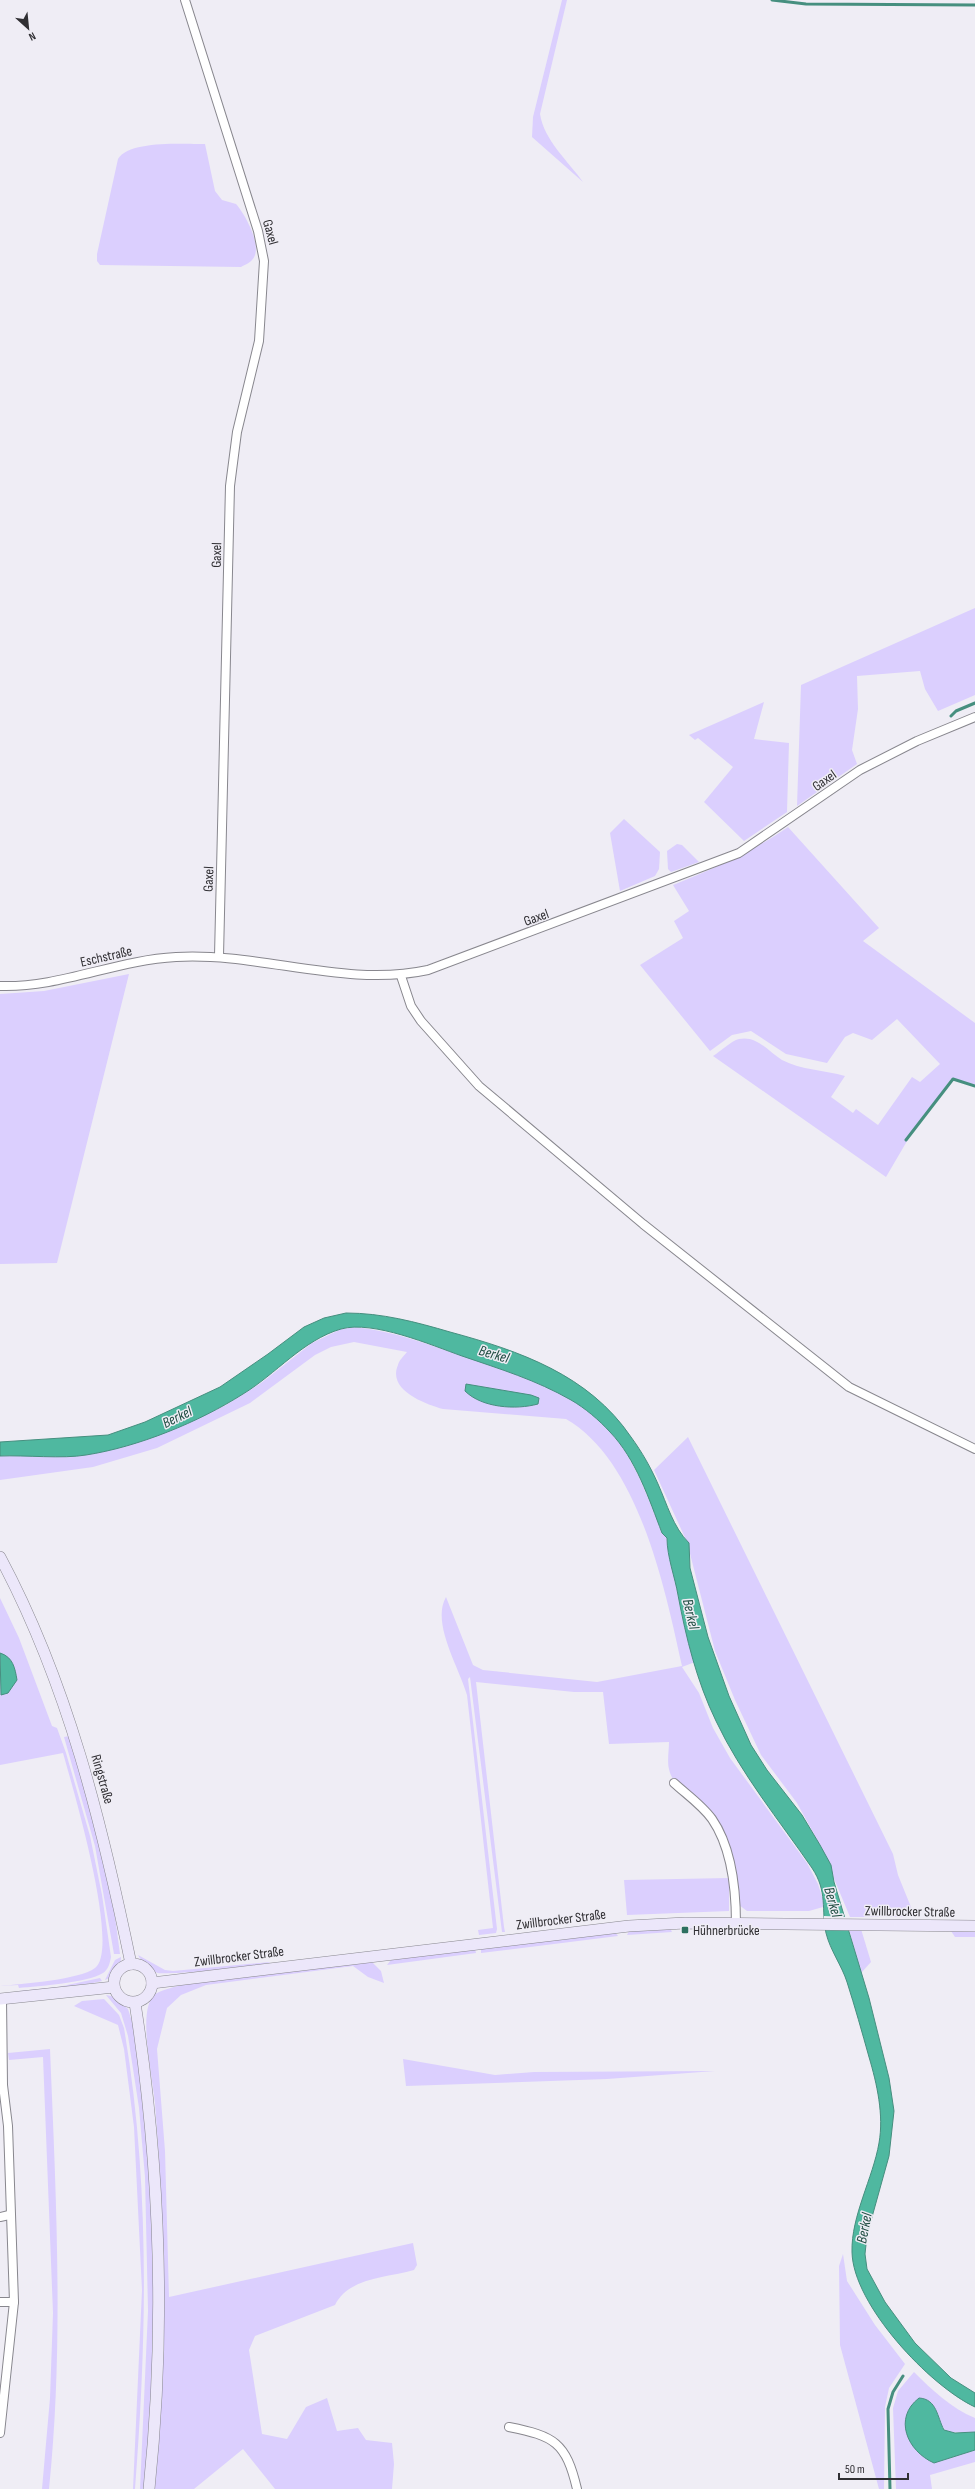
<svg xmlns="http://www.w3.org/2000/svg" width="975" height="2489" font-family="'Sofia Sans Condensed',sans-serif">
<rect width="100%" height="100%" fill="#efedf5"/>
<!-- green -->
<g fill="#dbcffe">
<path d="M 562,0 L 567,0 L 540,114 C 544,140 568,161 583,182 L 532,137 L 533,117 Z"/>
<path d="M 205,144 L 215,191 L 222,200 L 236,204 C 245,214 264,248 252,260 C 250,263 244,265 241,267 L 100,265 L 97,261 L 97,254 L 118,159 C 129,140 184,144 205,144 Z"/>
<path d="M 975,608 L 975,695 L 938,711 L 925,689 L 920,671 L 857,676 L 858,709 L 852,750 L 857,764 L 797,806 L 801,685 Z"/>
<path d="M 764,702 L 754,739 L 789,743 L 787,812 L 744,841 L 704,802 L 733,767 L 698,738 L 695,740 L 689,735 Z"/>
<path d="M 624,819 L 660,852 L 659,869 L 655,876 L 620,891 L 610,833 Z"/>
<path d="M 788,827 L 879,928 L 863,941 L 975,1023 L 975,1086 L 951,1079 L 910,1136 L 886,1177 L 713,1056 C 721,1051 731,1041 739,1039 C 757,1035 769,1052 782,1060 C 801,1070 825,1070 845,1076 L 831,1097 L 853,1113 L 856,1109 L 878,1125 L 912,1077 L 920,1082 L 940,1064 L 897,1019 L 872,1040 L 853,1033 L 845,1037 L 827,1063 L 786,1054 L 751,1031 L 732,1035 L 710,1051 L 640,965 L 683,938 L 674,921 L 689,911 L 673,885 C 716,868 750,853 788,827 Z"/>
<path d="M 677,844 L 682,845 L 699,862 L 671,872 L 668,869 L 667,851 Z"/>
<path d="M 129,974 L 57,1263 L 0,1264 L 0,994 L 44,991 Z"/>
<path d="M 355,1327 C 394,1331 429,1345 466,1357 C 521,1375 586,1394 621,1445 C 639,1472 650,1503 662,1533 L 667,1538 L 681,1612 L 695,1662 L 682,1667 L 699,1693 L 713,1728 L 730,1758 L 807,1863 L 818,1884 L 824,1903 L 823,1907 L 809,1911 L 747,1911 L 739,1905 C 736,1875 732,1840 713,1815 C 701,1800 673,1790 669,1769 C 667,1761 669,1750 669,1742 L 609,1744 L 603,1692 L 574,1692 L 476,1682 L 504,1927 L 505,1932 L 502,1932 L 470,1677 L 468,1679 L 497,1929 L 496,1933 L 479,1935 L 478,1930 L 493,1928 L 467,1695 C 459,1667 431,1623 446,1597 L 473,1665 L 483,1670 L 597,1682 L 682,1666 C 665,1589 639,1461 566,1419 L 443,1409 C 425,1404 387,1390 398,1365 C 399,1360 404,1356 407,1352 L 354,1342 L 331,1347 L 315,1355 L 250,1403 L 157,1448 L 93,1467 L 0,1480 L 0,1456 L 86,1455 L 140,1441 L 181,1426 L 226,1405 L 261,1383 L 312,1343 L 341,1329 Z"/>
<path d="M 688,1437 L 893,1854 L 898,1875 L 913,1912 L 912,1917 L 850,1917 L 820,1845 L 797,1803 L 761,1755 L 735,1700 L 715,1651 L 687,1542 L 654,1470 Z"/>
<path d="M 0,1598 L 19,1638 L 52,1726 L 57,1728 L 66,1753 L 90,1836 L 102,1895 L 111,1957 C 110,1963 108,1970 103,1973 C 87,1983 39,1986 19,1988 L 18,1985 L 0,1986 C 21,1984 79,1980 95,1968 C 121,1949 72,1785 63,1753 L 0,1765 Z"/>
<path d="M 69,1736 L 75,1752 L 112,1895 L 120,1954 L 114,1954 L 95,1846 L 64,1737 Z"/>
<path d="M 729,1878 L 729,1911 L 627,1915 L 624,1880 Z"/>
<path d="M 670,1928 L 672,1932 L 627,1935 L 629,1931 Z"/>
<path d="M 849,1929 L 861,1929 L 871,1962 L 861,1973 Z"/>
<path d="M 951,1931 L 975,1931 L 975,1937 L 955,1937 Z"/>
<path d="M 615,1932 L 618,1936 L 481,1953 L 481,1948 Z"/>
<path d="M 475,1949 L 476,1953 L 387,1965 L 391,1960 Z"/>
<path d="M 138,1955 L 165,1970 L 173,1971 L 270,1962 C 265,1967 170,1975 158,1973 C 151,1971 141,1962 138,1955 Z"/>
<path d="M 121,1957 C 121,1967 114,1977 105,1980 L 115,1960 Z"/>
<path d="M 371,1961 L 381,1971 L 384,1983 L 368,1977 L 353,1966 L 206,1985 L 181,1995 L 167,2008 L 157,2049 L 165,2151 L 169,2297 L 413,2243 L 417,2265 L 414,2270 C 387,2278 349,2277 335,2305 L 255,2336 L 249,2350 L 262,2434 L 287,2439 L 306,2407 L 327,2398 L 337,2431 L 358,2428 L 366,2440 L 392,2443 L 394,2464 L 392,2489 L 275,2489 L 243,2449 L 194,2489 L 154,2489 C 168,2361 165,2232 155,2103 C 153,2079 137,2011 154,1995 C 173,1978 336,1965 371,1961 Z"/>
<path d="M 100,1978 L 102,1981 L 93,1983 L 19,1994 L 19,1991 L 58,1987 Z"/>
<path d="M 106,1995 L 116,1997 L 128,2009 L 135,2031 L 143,2078 L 155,2250 L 152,2404 L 145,2489 L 140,2489 L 148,2311 L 145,2177 L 139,2108 L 128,2036 L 121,2013 Z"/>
<path d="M 104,1999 L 119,2015 L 124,2028 C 150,2181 147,2334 135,2489 L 133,2489 L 142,2290 L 134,2127 L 124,2049 L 118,2025 L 74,2006 L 82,2001 Z"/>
<path d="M 50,2049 C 56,2196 64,2343 49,2489 L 42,2489 L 50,2398 L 53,2313 L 43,2057 L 9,2060 L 8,2053 Z"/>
<path d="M 403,2059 L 495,2075 L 534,2072 L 715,2071 L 607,2079 L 406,2086 Z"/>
<path d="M 843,2254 L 847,2281 L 875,2325 L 905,2364 L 889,2388 L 885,2407 L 884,2489 L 879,2489 L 840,2345 L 839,2266 Z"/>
<path d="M 914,2372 C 932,2390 951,2408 975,2418 L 975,2432 L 947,2432 L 939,2422 L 906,2427 C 909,2442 919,2456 934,2463 L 975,2450 L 975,2462 L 930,2475 L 932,2489 L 896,2489 L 893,2408 L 898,2391 Z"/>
</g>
<!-- water -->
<g fill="#4fb8a0" stroke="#468f7f">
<path d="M 346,1313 C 382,1313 416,1322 450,1332 C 520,1351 589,1375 631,1437 C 642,1452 651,1468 658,1484 C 667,1504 673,1527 689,1543 L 690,1568 L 708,1637 L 729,1696 L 751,1745 L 767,1770 L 802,1815 L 820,1845 L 831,1865 L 834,1882 L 869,1998 L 889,2078 L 894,2111 L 889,2156 L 867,2235 L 865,2254 L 867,2269 L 885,2302 L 915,2343 L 951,2378 L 975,2393 L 975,2407 C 930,2386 853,2305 852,2252 C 851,2216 873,2178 879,2143 C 884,2115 877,2084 869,2057 C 862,2032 855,2007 847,1982 C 842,1966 830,1950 826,1933 C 821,1909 828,1892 812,1868 C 779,1820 741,1774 716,1721 C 697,1682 686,1638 678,1595 C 675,1577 667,1557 667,1538 L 662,1533 C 649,1499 636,1459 610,1432 C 599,1420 585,1408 571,1400 C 536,1380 500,1369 462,1356 C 431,1345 373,1320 341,1329 C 303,1340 276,1374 243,1394 C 199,1422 138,1447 86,1455 C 63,1459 25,1455 0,1456 L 0,1442 L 108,1435 L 145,1422 L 220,1387 L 268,1354 L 304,1327 L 324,1318 Z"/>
<path d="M 466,1384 L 531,1395 L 539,1398 L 538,1404 C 516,1410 482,1408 465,1391 Z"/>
<path d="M 0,1653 C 13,1657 15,1668 17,1680 L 8,1693 L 1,1695 Z"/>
<path d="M 919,2398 C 937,2399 937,2417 944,2430 L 955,2433 L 975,2432 L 975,2450 L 934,2463 C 907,2451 893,2418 919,2398 Z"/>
</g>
<!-- pier -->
<path fill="#efedf5" d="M 824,1916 L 848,1917 L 852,1929 L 824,1929 Z"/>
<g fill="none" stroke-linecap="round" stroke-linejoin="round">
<!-- stream -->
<g stroke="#468f7f" stroke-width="3">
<path d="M 772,0 L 806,4 L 975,5"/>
<path d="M 951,716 L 956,711 L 975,703"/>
<path d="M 906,1140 L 953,1079 L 975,1086"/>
<path d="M 890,2489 L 888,2409 L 893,2392 L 903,2376"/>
</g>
<!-- street casing -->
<g stroke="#88878e" stroke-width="10">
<g id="street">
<path d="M 185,0 L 258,231 L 264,261 L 259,341 L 237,432 L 230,486 L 219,956"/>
<path d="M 401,976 L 411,1006 L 421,1021 L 479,1086 L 643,1224 L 849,1387 L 975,1449"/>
<path d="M 0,986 C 60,988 116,960 176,957 C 260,952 345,988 428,970 L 739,853 L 860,770 L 917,741 L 975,717"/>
<path d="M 674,1783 C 686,1794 702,1805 712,1819 C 732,1848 736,1890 736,1924"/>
<path d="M 0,2217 L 9,2215"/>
<path d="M 0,2302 L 14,2302"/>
<path d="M 509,2427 C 554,2436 566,2442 577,2489"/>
<path d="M 0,2433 L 14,2302 L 8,2126 L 3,2085 L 2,1999"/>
</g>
</g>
<!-- secondary casing -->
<g stroke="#88878e" stroke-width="12">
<g id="secondary">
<path d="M 0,1557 C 68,1684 102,1824 131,1964"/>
<circle cx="133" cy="1983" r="19"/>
<path d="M 152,1983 L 629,1926 L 685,1923 L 975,1926"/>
<path d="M 0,1999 L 114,1987"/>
<path d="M 135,2003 C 160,2164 166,2327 149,2489"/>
</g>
</g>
<!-- street -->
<use href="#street" stroke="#fff" stroke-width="8"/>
<!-- secondary -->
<use href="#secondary" stroke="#ece7fa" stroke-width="11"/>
</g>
<!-- markers -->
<rect fill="#2d7060" stroke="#efedf5" stroke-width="1.5" x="681" y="1926" width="8" height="8" rx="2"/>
<g text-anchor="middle" stroke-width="3" stroke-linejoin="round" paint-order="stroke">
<!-- street labels -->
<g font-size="14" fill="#302f33" stroke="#efedf5">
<text transform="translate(271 232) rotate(75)" y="5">Gaxel</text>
<text transform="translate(216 555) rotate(-89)" y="5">Gaxel</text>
<text transform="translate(824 780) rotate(-35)" y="5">Gaxel</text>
<text transform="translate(208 879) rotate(-88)" y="5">Gaxel</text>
<text transform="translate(536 917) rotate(-20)" y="5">Gaxel</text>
<text transform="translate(106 956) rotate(-13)" y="5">Eschstraße</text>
<text transform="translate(103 1779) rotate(74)" y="5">Ringstraße</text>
<text transform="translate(910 1911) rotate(1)" y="5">Zwillbrocker Straße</text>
<text transform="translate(561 1919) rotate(-7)" y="5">Zwillbrocker Straße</text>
<text transform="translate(239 1956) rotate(-7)" y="5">Zwillbrocker Straße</text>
</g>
<!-- poi labels -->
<g font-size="14" fill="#302f33" stroke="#efedf5" text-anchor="start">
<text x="693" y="1935">Hühnerbrücke</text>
</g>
<!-- water labels -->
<g font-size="15" font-style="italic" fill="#224f44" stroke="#efedf5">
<text transform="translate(494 1354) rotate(16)" y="5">Berkel</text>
<text transform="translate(177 1417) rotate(-26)" y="5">Berkel</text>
<text transform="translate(691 1614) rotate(77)" y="5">Berkel</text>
<text transform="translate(833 1902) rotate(74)" y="5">Berkel</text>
<text transform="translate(864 2228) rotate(-79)" y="5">Berkel</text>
</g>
</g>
<!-- north arrow -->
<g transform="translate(28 28) rotate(153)" stroke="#efedf5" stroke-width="3" paint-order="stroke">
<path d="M0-3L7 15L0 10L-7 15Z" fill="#302f33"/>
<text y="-6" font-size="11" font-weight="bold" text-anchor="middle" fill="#302f33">N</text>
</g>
<!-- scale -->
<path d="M839 2473v6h69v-6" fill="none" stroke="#302f33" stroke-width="2"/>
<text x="845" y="2473" font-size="12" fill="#302f33" stroke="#efedf5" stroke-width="3" paint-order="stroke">50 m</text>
</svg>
